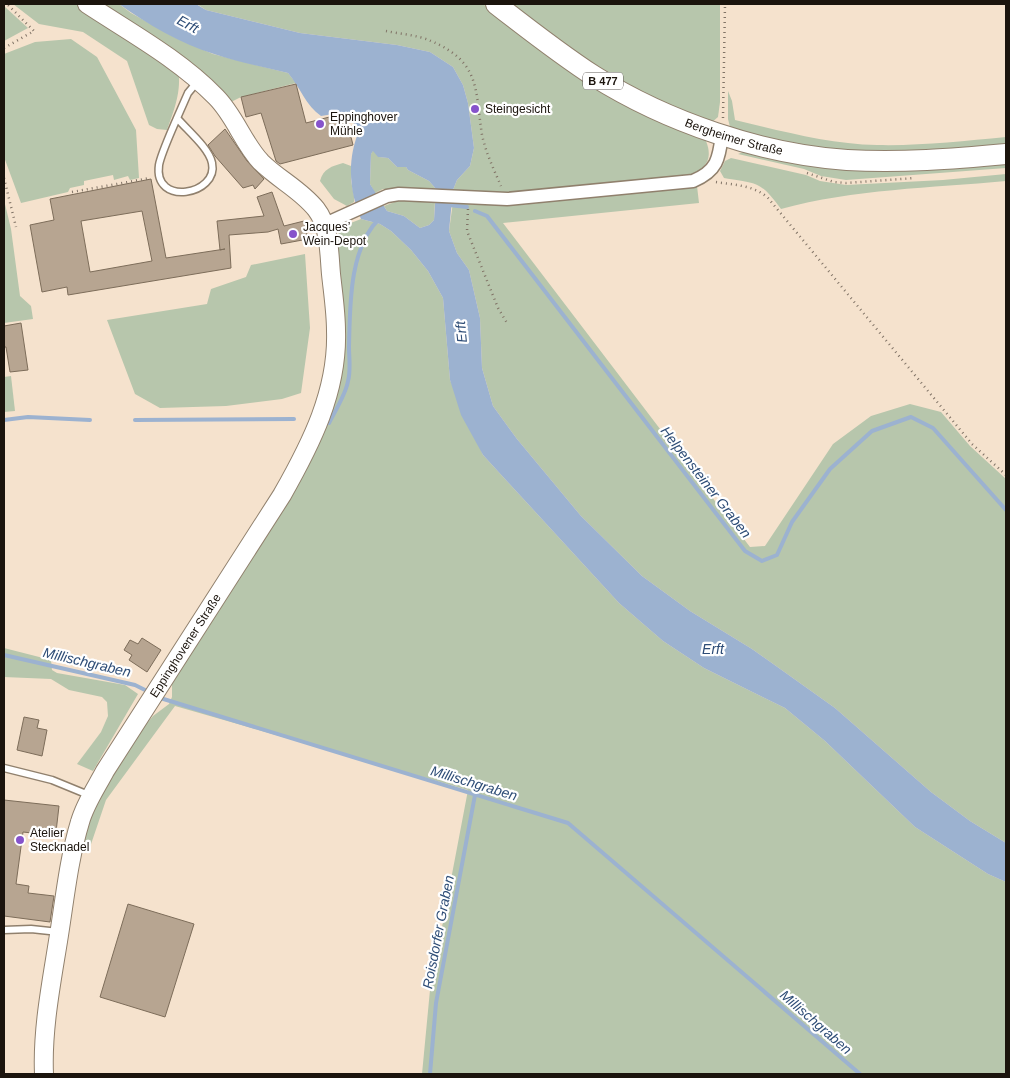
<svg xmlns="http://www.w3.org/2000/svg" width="1010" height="1078" font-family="Helvetica,sans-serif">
<rect width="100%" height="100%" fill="#f5e2cd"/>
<!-- green -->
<g fill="#b7c6ac">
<path d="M 13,4 L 77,4 L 178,69 C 182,91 174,110 167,130 L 157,129 L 149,125 L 127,61 L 83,32 L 39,24 Z"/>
<path d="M 99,4 L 119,4 L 131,13 L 176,38 L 213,54 L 288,73 L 296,83 L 241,97 L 227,104 Z"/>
<path d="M 197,4 L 483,4 L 526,37 L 706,141 C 715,163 701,173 681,177 L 517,192 L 467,192 L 453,190 L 457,180 L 470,166 L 474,148 L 468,103 L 463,85 L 453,67 L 430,52 L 397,45 L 300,33 L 206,10 Z"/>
<path d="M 508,4 L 720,4 L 720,102 L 718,117 L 711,123 L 688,115 L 600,70 Z"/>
<path d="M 4,6 L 28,28 L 4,41 Z"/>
<path d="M 71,39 L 97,57 L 136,130 L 139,178 L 130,180 L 128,176 L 114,180 L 113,175 L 84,181 L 84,185 L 70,188 L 68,192 L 21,203 L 4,157 L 4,54 L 35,42 Z"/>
<path d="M 728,91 L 732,101 L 735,120 C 782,131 829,144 877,145 C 920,146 963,141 1006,137 L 1006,146 L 935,152 L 847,152 L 802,145 L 736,131 L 730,127 L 728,119 Z"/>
<path d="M 373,150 L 379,157 L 388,158 L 397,167 L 406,167 L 408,170 L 429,181 L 436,189 L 383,189 L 375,193 L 370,184 L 371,154 Z"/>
<path d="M 748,150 L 1006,161 L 1006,168 L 846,180 L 821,176 L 804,169 L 738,154 Z"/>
<path d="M 731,158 L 806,175 L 820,181 L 846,185 L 943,180 L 1006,174 L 1006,181 C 931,188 854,189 781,209 C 760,180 757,184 724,178 L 720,171 L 725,161 Z"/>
<path d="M 343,163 L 351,166 L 351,181 L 354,196 L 354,202 L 347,206 L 334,199 L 320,181 C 323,169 332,166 343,163 Z"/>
<path d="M 697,186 L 699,203 L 503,223 L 750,547 L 765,546 L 833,444 L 871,416 L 910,404 L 941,412 L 970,446 L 1006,479 L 1006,843 L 970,821 L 931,792 L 835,708 L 752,649 L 690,611 L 642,576 L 581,516 L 517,439 L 493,406 L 482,368 L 480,318 L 469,270 L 457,253 L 449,231 L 453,202 L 474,205 L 519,205 Z"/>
<path d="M 4,200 L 11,229 L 20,296 L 31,306 L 33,319 L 4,323 Z"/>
<path d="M 400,200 L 435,201 L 434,220 L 429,225 L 420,228 L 404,216 L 387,211 L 384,206 Z"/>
<path d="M 361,219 L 380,224 L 391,231 L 411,250 L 428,271 L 443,298 L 450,380 L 483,455 L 619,603 L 663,641 L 704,668 L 785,708 L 825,741 L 915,827 L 988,874 L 1006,882 L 1006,1074 L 422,1074 L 430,990 L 468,790 L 175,706 L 106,800 L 88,853 L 80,850 L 98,797 L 136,736 L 153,716 L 169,704 L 172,697 L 172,683 L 175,673 L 327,420 L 337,236 L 343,226 Z"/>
<path d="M 305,254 L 310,328 L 301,393 L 282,399 L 226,406 L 160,408 L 135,394 L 107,320 L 207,304 L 211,289 L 246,277 L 251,265 Z"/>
<path d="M 11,376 L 15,411 L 4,412 L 4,377 Z"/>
<path d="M 4,648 L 51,660 L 52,670 L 57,673 L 125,685 L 138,694 L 93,771 L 77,764 L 101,732 L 108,716 L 107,702 L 102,697 L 69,690 L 51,679 L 4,677 Z"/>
</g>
<!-- water -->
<path fill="#9cb2d0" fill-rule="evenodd" d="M 119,4 L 196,4 L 206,10 L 300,33 L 397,45 L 430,52 L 453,67 L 463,85 L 468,103 L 474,148 L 470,166 L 457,180 L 453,190 L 449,231 L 457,253 L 469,270 L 480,318 L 482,368 L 493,406 L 517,439 L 581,516 L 642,576 L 690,611 L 752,649 L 835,708 L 931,792 L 970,821 L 1006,843 L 1006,882 L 988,874 L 915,827 L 825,741 L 785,708 L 704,668 L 663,641 L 619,603 L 483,455 L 461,415 L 450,380 L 443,298 L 428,271 L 411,250 L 391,231 L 380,224 L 361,219 C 349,191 347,159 359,131 L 346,112 L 321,116 C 306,106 300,87 288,73 C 264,67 238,62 214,54 C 181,44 147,24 119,4 ZM 373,151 L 378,157 L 388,158 L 397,167 L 406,167 L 408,170 L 429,181 L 436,189 L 434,220 L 429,225 L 420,228 L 404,216 L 387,211 L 370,184 L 371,154 Z"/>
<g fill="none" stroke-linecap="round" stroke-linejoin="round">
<!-- stream -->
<g stroke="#9cb2d0" stroke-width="4">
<path d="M 449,205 L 467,207"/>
<path d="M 475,211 L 487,216 L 745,551 L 762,561 L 777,555 L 792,522 L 830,469 L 872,431 L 911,417 L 933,428 L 1006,510"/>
<path d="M 4,420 L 28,417 L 90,420"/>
<path d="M 135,420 L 294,419"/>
<path d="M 329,423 C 335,411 346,394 348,381 C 351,371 349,357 349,347 C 350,307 349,248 379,219"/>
<path d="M 4,655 L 135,685 L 149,692"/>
<path d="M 157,697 L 568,823 L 860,1074"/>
<path d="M 430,1074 L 436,1003 L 475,795"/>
</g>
</g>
<!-- building -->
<g fill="#b7a591" stroke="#7d6d5a" fill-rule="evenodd">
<path d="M 296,84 L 306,123 L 345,113 L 353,145 L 280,164 L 276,161 L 261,113 L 246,117 L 241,97 Z"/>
<path d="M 225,129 L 247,161 L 264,179 L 255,189 L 253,185 L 243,188 L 215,156 L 208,145 Z"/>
<path d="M 151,179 L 166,258 L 225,249 L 220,250 L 217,221 L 264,216 L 257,197 L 272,192 L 284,226 L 304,221 L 308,239 L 281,244 L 278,229 L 268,232 L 229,235 L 231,268 L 68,295 L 67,287 L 42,292 L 30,225 L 54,220 L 50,199 ZM 142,211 L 152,261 L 90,272 L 81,221 Z"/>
<path d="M 21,323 L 28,370 L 10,372 L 6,347 L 4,347 L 4,326 Z"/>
<path d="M 142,638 L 161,650 L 147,672 L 129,660 L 132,655 L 124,650 L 130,640 L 138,644 Z"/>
<path d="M 24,717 L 39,720 L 37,728 L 47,730 L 42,756 L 17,750 Z"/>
<path d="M 4,800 L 59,806 L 56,832 L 33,828 L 32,833 L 23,832 L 16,884 L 29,886 L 28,893 L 54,896 L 50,922 L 4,916 Z"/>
<path d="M 128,904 L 194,924 L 165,1017 L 100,997 Z"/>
</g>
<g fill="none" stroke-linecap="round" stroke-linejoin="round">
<!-- service casing -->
<g stroke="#90806d" stroke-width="9">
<g id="service">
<path d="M 177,118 C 172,130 161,154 159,165 C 153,207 219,195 212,163 C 209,148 187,130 177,118 L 188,93 L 198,81"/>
<path d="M 4,768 L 52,780 L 91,796"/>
<path d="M 4,930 L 31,929 L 59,932"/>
</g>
</g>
<!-- minor casing -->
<g stroke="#90806d" stroke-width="15">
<path id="minor" d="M 325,224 L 387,196 L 399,194 L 507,199 L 693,181 C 717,171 719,159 722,135"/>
</g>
<!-- secondary casing -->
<g stroke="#90806d" stroke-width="20">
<g id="secondary">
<path id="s1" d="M 44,1074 C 42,1028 52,980 59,935 C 65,897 69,858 80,822 C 85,804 96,788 105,771 L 282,495 C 311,444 338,391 336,331 C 336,312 333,293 331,274 C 329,253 330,227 316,209 C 301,190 278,179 261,162 C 243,143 235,116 216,97 C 179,59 131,33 87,4"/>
</g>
</g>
<!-- primary casing -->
<g stroke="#90806d" stroke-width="22">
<g id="primary">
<path id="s2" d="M 496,4 C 528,29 560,54 594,76 C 667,122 761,154 847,160 C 900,163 953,159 1006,154"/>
</g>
</g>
<!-- path -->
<g stroke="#807366" stroke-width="2.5" stroke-dasharray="1 4" stroke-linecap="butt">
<path d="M 386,31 C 400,34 418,35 431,41 C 481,62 475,90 482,135 C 486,153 494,170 501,186"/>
<path d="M 4,48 L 34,31 L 7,4"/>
<path d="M 723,118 L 725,4"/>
<path d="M 807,173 L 834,182 L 846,183 L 915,178"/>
<path d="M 4,178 L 16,227"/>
<path d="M 716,182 C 734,185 754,185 768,198 L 972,444 L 1006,475"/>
<path d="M 72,192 L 150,178"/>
<path d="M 468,209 L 467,231 L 498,308 L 507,323"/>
</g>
<!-- service -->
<use href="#service" stroke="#fff" stroke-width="6"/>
<!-- minor -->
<use href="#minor" stroke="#fff" stroke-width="12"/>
<!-- secondary -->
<use href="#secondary" stroke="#fff" stroke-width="18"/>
<!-- primary -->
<use href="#primary" stroke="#fff" stroke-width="20"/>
</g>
<!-- markers -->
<g fill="#8653cb" stroke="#fff" stroke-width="2">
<circle cx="475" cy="109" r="5"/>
<circle cx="320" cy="124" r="5"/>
<circle cx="293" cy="234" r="5"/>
<circle cx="20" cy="840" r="5"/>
</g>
<g text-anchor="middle" stroke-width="4.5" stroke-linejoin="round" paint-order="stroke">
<!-- shield labels -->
<rect fill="#fff" stroke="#5f5a56" stroke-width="1" x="583" y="72.5" width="40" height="17" rx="4"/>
<g font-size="11" font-weight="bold" fill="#1b140d">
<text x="603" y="85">B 477</text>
</g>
<!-- poi labels -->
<g font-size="12" fill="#1b140d" stroke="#fff" text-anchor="start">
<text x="485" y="113">Steingesicht</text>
<text x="330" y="121">Eppinghover<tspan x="330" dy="14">Mühle</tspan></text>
<text x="303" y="231">Jacques’<tspan x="303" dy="14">Wein-Depot</tspan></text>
<text x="30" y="837">Atelier<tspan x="30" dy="14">Stecknadel</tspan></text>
</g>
<!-- street labels -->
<g font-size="12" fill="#1b140d" stroke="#fff">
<text dy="4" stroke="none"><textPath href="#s2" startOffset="275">Bergheimer Straße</textPath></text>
<text dy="4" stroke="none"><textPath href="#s1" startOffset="461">Eppinghovener Straße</textPath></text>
</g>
<!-- water labels -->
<g font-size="14" font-style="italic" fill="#2d4c76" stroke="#fff">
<text transform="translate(188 24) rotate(28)" y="5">Erft</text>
<text transform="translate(461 332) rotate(-96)" y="5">Erft</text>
<text transform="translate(706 482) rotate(52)" y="5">Helpensteiner Graben</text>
<text x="713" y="654">Erft</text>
<text transform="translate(87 662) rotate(13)" y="5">Millischgraben</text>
<text transform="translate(474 783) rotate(17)" y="5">Millischgraben</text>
<text transform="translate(438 932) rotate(-79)" y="5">Roisdorfer Graben</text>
<text transform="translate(816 1022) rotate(41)" y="5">Millischgraben</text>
</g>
</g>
<!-- border -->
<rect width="1010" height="1078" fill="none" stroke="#1b140d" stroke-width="10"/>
</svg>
